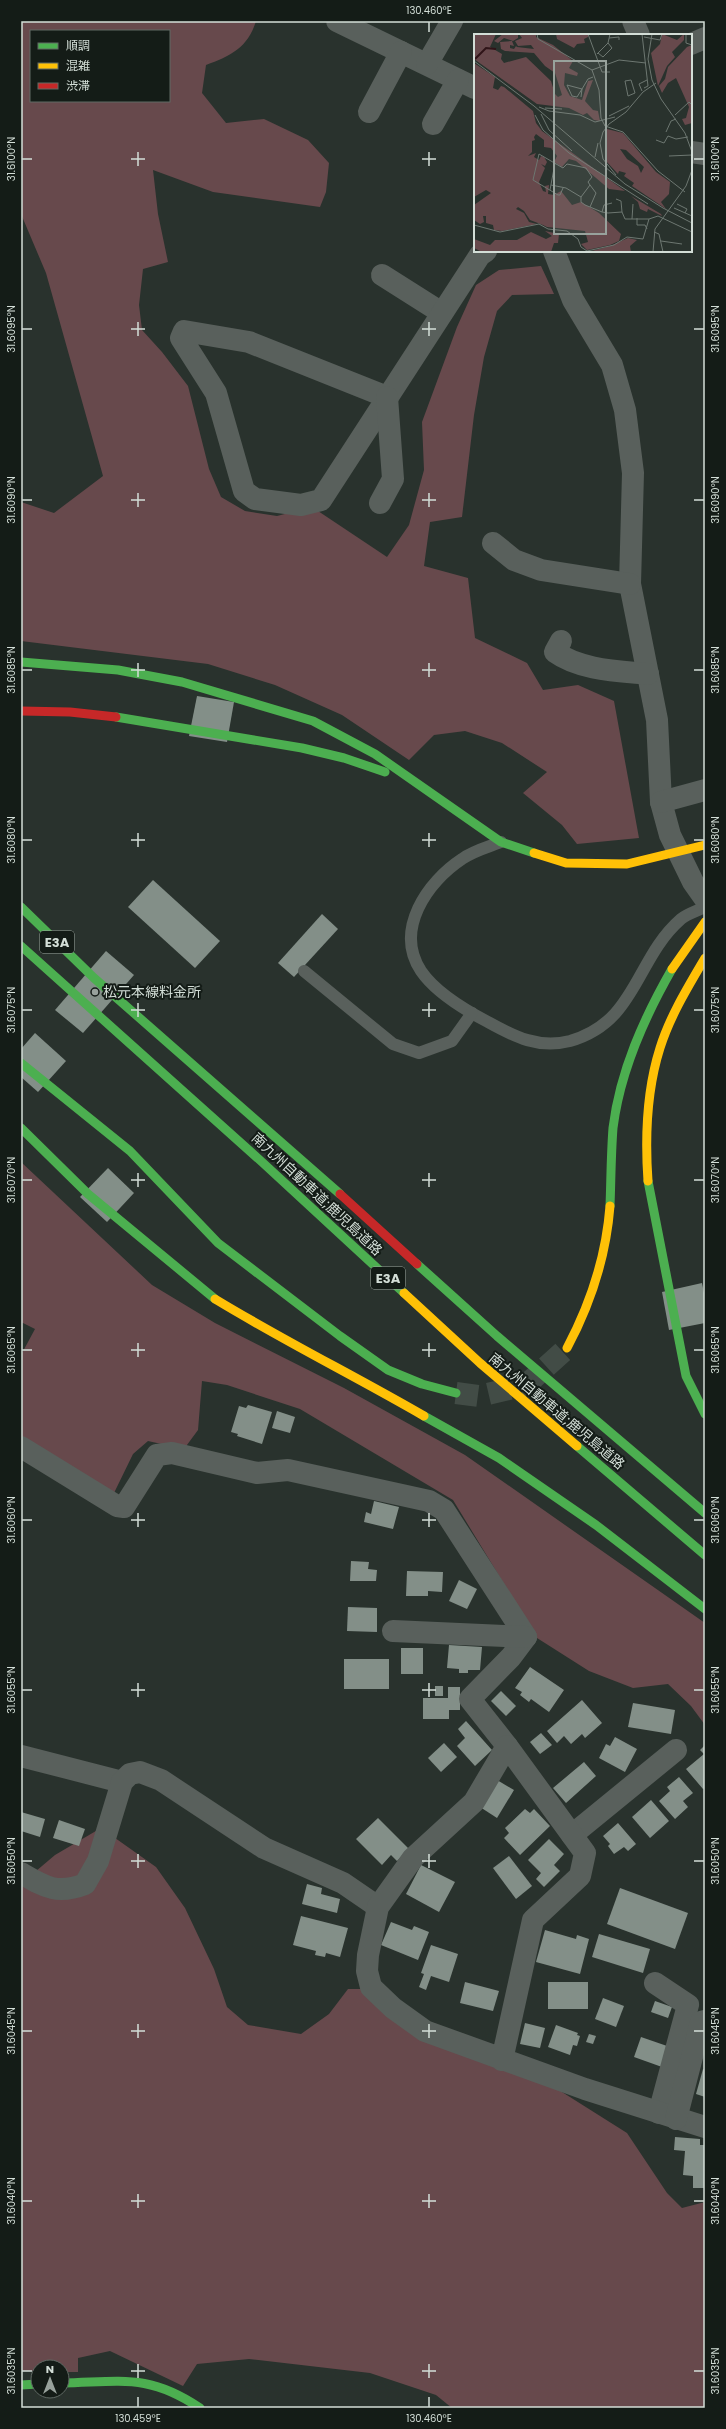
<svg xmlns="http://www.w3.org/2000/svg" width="726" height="2429" font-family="Poppins,'Noto Sans JP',sans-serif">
<rect width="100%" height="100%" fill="#29322d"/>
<!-- green -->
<g fill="#67494c" fill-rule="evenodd">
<path d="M 21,21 L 256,21 C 248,48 230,56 206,65 L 202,93 L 226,123 L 264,119 L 308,140 L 329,163 L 326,192 L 320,207 L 213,192 L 153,170 L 158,214 L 168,262 L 143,269 L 139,305 L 142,330 L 162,352 L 188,386 L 209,469 L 221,497 L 245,511 L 277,516 L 312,507 L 387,557 L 409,525 L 424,470 L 422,422 L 457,327 L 476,285 L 499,270 L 541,266 L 554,294 L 512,295 L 497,311 L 484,357 L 474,415 L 462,517 L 430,522 L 424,566 L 468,578 L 475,638 L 527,663 L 543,690 L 578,685 L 614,701 L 639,838 L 577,844 L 562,825 L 523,793 L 547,772 L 502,743 L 465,731 L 434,735 L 409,760 L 342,715 L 275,685 L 208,664 L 21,641 L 21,502 L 54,513 L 103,476 L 46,273 L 21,214 ZM 31,31 L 169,31 L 169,101 L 31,101 Z"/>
<path d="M 21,1162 L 152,1285 L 215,1323 L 344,1388 L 465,1455 L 705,1623 L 705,1725 L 691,1706 L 668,1684 L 633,1688 L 589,1671 L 537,1638 L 453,1500 L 300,1409 L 227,1385 L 202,1381 L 198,1430 L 184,1449 L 148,1441 L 133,1454 L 114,1493 L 21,1442 L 21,1355 L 35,1329 L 21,1322 Z"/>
<path d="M 101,1828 L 156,1867 L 185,1908 L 214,1969 L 227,2007 L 248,2025 L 301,2034 L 329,2014 L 348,1989 L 376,1989 L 424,2034 L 516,2063 L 627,2133 L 667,2193 L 682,2208 L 705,2202 L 705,2408 L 452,2408 L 436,2395 L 370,2373 L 249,2359 L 197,2364 L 183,2386 L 110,2351 L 78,2358 L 78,2372 L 62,2372 L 62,2367 L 38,2367 L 38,2371 L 21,2371 L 21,1881 L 29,1877 L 55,1855 Z"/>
</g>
<!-- building -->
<g fill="#838f88">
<path d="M 197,696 L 234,702 L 227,742 L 189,736 Z"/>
<path d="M 153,880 L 220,941 L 195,968 L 128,907 Z"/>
<path d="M 322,914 L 338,929 L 294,977 L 278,963 Z"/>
<path d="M 106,951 L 134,975 L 83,1033 L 55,1010 Z"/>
<path d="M 35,1033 L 66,1061 L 38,1092 L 21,1077 L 21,1049 Z"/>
<path d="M 108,1168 L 134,1193 L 107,1222 L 80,1197 Z"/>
<path d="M 702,1283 L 705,1298 L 705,1323 L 669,1330 L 662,1292 Z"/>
<path d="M 248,1405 L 272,1412 L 262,1444 L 237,1436 L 238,1434 L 231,1432 L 239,1406 L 246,1408 Z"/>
<path d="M 277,1411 L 295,1417 L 290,1433 L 272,1428 Z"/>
<path d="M 374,1501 L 399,1507 L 393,1529 L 364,1522 L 366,1512 L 371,1514 Z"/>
<path d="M 351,1561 L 369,1562 L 368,1569 L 377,1570 L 376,1581 L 350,1581 Z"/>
<path d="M 407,1571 L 443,1572 L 442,1592 L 428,1591 L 428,1596 L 406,1596 Z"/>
<path d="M 459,1580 L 477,1589 L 467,1609 L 449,1601 Z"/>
<path d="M 348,1607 L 377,1608 L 377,1632 L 347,1631 Z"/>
<path d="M 449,1645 L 482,1647 L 480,1670 L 468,1670 L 468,1673 L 459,1673 L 459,1669 L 447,1668 Z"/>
<rect x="401" y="1648" width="22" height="26"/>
<rect x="344" y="1659" width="45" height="30"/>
<path d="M 530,1667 L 564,1690 L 549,1712 L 531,1699 L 529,1702 L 520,1695 L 522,1692 L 515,1688 Z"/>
<rect x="435" y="1686" width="8" height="10"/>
<path d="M 448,1687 L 460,1687 L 460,1710 L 449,1710 L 449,1719 L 423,1719 L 423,1698 L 448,1698 Z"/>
<path d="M 501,1691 L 516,1706 L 506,1716 L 491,1701 Z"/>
<path d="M 582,1700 L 602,1723 L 585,1738 L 582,1734 L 571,1744 L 564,1736 L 557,1743 L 547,1731 Z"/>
<path d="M 633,1703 L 675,1710 L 671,1734 L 628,1727 Z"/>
<path d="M 466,1721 L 492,1750 L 475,1766 L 457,1746 L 465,1738 L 458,1729 Z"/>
<path d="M 541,1733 L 552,1745 L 540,1754 L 530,1742 Z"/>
<path d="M 615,1737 L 637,1749 L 625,1772 L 599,1758 L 606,1744 L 610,1746 Z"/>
<path d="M 444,1743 L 457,1757 L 441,1772 L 428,1758 Z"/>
<path d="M 705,1745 L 705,1788 L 703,1789 L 686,1769 L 704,1754 L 700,1750 Z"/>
<path d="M 584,1762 L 596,1776 L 566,1803 L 553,1788 Z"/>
<path d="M 679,1777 L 693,1793 L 683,1801 L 688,1807 L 675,1819 L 659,1801 L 670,1791 L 667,1787 Z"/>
<path d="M 497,1780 L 514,1790 L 497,1818 L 480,1807 Z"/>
<path d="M 651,1800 L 669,1821 L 650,1838 L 632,1817 Z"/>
<path d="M 525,1809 L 530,1813 L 534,1809 L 550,1826 L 520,1855 L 504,1838 L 509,1833 L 505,1828 Z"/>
<path d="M 21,1812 L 45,1819 L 40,1837 L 21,1831 Z"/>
<path d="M 378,1818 L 409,1849 L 397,1861 L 391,1855 L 382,1865 L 356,1839 Z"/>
<path d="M 59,1820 L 85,1829 L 79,1846 L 53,1838 Z"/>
<path d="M 618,1823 L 636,1844 L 628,1851 L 624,1847 L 614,1854 L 608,1846 L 610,1844 L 603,1836 Z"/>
<path d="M 549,1839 L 564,1854 L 554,1865 L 560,1871 L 544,1887 L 536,1879 L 541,1873 L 528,1860 Z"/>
<path d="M 509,1856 L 532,1886 L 516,1899 L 493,1868 Z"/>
<path d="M 421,1865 L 455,1882 L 439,1912 L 406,1894 Z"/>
<path d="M 307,1884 L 322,1888 L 321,1894 L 340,1899 L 337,1913 L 302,1904 Z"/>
<path d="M 620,1888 L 688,1913 L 675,1949 L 607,1924 Z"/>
<path d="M 301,1916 L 348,1928 L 340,1957 L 326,1953 L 325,1957 L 315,1955 L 316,1951 L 293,1945 Z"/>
<path d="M 391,1922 L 412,1930 L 414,1926 L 429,1932 L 418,1960 L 381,1945 Z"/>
<path d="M 545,1930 L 576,1939 L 577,1935 L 589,1939 L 580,1974 L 536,1962 Z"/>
<path d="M 599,1934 L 650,1949 L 643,1973 L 592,1957 Z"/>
<path d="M 431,1945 L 458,1954 L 449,1982 L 431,1976 L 426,1990 L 419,1987 L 424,1974 L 421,1973 Z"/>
<path d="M 465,1982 L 499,1991 L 493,2011 L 460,2003 Z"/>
<rect x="548" y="1982" width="40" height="27"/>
<path d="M 603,1998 L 624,2006 L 616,2027 L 595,2019 Z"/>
<path d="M 655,2001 L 672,2007 L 668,2018 L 651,2012 Z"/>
<path d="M 525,2023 L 545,2028 L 540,2048 L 520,2044 Z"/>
<path d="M 556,2025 L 578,2033 L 577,2035 L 580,2036 L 577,2046 L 573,2045 L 570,2055 L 548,2047 Z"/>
<path d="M 589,2034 L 596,2036 L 593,2044 L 586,2042 Z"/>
<path d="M 641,2037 L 670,2047 L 662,2067 L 634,2057 Z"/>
<path d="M 703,2069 L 705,2070 L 705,2097 L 696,2094 Z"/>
<path d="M 675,2137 L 700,2139 L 700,2145 L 705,2145 L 705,2188 L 693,2188 L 693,2176 L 683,2175 L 685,2151 L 674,2150 Z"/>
</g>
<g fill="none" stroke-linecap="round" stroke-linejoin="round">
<!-- highway-tunnel -->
<path stroke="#424c46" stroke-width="22" stroke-dasharray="22 11" stroke-linecap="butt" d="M 456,1393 L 479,1396 L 526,1385 L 567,1348"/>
<!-- lane -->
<g stroke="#59605c" stroke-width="12">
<path d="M 501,842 C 488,847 473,851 462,859 C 427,882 394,930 421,971 C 436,993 465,1010 488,1022 C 515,1037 539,1049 570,1041 C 637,1022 635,959 681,919 C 687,914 697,911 705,907"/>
<path d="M 304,971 L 393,1044 L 419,1053 L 452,1041 L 472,1013"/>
</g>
<!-- street -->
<g stroke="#59605c" stroke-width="22">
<path d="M 337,21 L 475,88"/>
<path d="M 633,21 L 639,35"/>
<path d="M 691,44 L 705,38"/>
<path d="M 427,64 L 452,21"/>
<path d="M 369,112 L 401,52"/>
<path d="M 433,124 L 458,80"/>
<path d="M 691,152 L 705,154"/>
<path d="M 554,251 L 573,300 L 612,365 L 625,410 L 633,473 L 630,584 L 657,720 L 661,802 L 670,835 L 693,882 L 705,899"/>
<path d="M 382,275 L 442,313"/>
<path d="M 387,397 L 249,342 L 184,331 L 181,338 L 216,393 L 244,491 L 255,499 L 301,505 L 321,500 L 480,255 L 486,251"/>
<path d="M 380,503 L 393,479 L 387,397"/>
<path d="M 493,543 L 514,560 L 541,570 L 630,584"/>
<path d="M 561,641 L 555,652 C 580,670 618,671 648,674"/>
<path d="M 661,802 L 705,790"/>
<path d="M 21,1447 L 117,1506 L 124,1507 L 157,1455 L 172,1453 L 257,1473 L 288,1470 L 429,1501 L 444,1510 L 526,1637 L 511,1657 L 470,1699 L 507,1746"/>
<path d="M 393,1631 L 526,1637"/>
<path d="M 21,1756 L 122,1782"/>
<path d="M 572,1835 L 676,1750"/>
<path d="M 21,1873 C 45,1887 57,1895 85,1884 L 98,1861 L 122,1782 L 130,1774 L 140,1772 L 161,1780 L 264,1848 L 343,1883 L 378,1907"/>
<path d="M 655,1983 L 688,2005 L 659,2113"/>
<path d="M 502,2060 L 533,1920 L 580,1876 L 585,1853 L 507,1746 L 474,1802 L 413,1858 L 378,1907 L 368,1955 L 367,1971 L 371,1987 L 393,2008 L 425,2031 L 585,2089 L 705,2127"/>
<path d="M 676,2119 L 701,2022 L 705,2021"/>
</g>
<!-- fast -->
<g stroke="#4caf50" stroke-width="9">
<path d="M 21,662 L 118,670 L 182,682 L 313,721 L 375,754 L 501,842 L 534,853"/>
<path d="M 116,717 L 302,748 L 344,758 L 385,772"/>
<path d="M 21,907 L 94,978 L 340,1194"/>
<path d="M 21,946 L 262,1162 L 404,1293"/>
<path d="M 21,1063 L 130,1151 L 218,1243 L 340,1336 L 388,1370 L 422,1384 L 456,1393"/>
<path d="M 21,1128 L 88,1194 L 215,1299"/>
<path d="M 648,1181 L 686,1376 L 705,1414"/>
<path d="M 610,1206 C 611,1180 611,1154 613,1128 C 620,1071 644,1018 672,969"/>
<path d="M 417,1264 L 497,1336 L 705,1513"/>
<path d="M 424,1416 L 499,1458 L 596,1525 L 705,1609"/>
<path d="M 577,1446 L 705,1555"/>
<path d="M 62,2383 C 121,2382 148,2373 200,2408"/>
<path d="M 21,2385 L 38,2384"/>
</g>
<!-- slow -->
<g stroke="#ffc107" stroke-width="9">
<path d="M 534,853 L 566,863 L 627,864 L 705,845"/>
<path d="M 672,969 L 705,922"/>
<path d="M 648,1181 C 645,1138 647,1089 660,1048 C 670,1016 688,987 705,958"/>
<path d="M 404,1293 L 480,1363 L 577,1446"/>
<path d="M 215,1299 C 284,1341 355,1376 424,1416"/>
<path d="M 567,1348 C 591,1303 606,1257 610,1206"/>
</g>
<!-- jam -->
<g stroke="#c62828" stroke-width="9">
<path d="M 21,711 L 70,712 L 116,717"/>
<path d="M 340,1194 L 417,1264"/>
</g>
</g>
<!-- ticks -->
<path fill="none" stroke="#d3ded7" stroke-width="1.5" d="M 429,22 L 429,32M 138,152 L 138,166M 429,152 L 429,166M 22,159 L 32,159M 131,159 L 145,159M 422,159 L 436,159M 694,159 L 704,159M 138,322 L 138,336M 429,322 L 429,336M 22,329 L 32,329M 131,329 L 145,329M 422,329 L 436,329M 694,329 L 704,329M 138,493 L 138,507M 429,493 L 429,507M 22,500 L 32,500M 131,500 L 145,500M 422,500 L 436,500M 694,500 L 704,500M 138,663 L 138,677M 429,663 L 429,677M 22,670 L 32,670M 131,670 L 145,670M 422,670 L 436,670M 694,670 L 704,670M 138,833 L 138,847M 429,833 L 429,847M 22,840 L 32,840M 131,840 L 145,840M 422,840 L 436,840M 694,840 L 704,840M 138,1003 L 138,1017M 429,1003 L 429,1017M 22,1010 L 32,1010M 131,1010 L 145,1010M 422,1010 L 436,1010M 694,1010 L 704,1010M 138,1173 L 138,1187M 429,1173 L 429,1187M 22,1180 L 32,1180M 131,1180 L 145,1180M 422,1180 L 436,1180M 694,1180 L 704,1180M 138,1343 L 138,1357M 429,1343 L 429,1357M 22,1350 L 32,1350M 131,1350 L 145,1350M 422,1350 L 436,1350M 694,1350 L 704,1350M 138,1513 L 138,1527M 429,1513 L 429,1527M 22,1520 L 32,1520M 131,1520 L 145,1520M 422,1520 L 436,1520M 694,1520 L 704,1520M 138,1683 L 138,1697M 429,1683 L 429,1697M 22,1690 L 32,1690M 131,1690 L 145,1690M 422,1690 L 436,1690M 694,1690 L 704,1690M 138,1854 L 138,1868M 429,1854 L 429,1868M 22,1861 L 32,1861M 131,1861 L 145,1861M 422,1861 L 436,1861M 694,1861 L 704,1861M 138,2024 L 138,2038M 429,2024 L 429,2038M 22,2031 L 32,2031M 131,2031 L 145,2031M 422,2031 L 436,2031M 694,2031 L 704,2031M 138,2194 L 138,2208M 429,2194 L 429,2208M 22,2201 L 32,2201M 131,2201 L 145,2201M 422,2201 L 436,2201M 694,2201 L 704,2201M 138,2364 L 138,2378M 429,2364 L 429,2378M 22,2371 L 32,2371M 131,2371 L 145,2371M 422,2371 L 436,2371M 694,2371 L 704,2371M 138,2397 L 138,2407M 429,2397 L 429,2407"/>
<!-- markers -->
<circle fill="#98a29c" stroke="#141c17" stroke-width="1.5" cx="95" cy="992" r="4"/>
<g text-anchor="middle" stroke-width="4" stroke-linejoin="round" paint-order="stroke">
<!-- shield labels -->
<g fill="#141c17" stroke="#9aa49d" stroke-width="1">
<rect x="40" y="931" width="34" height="22" rx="3"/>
<rect x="371" y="1267" width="34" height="22" rx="3"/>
</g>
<g font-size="13" font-weight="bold" fill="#d3ded7">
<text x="57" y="947">E3A</text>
<text x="388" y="1283">E3A</text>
</g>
<!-- poi labels -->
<g font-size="14" fill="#d3ded7" stroke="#141c17" text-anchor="start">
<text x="103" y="997">松元本線料金所</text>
</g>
<!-- street labels -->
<g font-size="14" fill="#d3ded7" stroke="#141c17">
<text transform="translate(317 1194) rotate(43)" y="5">南九州自動車道;鹿児島道路</text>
<text transform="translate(557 1411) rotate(40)" y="5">南九州自動車道;鹿児島道路</text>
</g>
</g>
<!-- overview -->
<g transform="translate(474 34)">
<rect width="218" height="218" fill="#29322d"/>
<path d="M 0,0 L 22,0 L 16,13 L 28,20 L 27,25 L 30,29 L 52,23 L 77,47 L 81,60 L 84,63 L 88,61 L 81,39 L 71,32 L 60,19 L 31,17 L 27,15 L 26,8 L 38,7 L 40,12 L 36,11 L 36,14 L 40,15 L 42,12 L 43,13 L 60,15 L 57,11 L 44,12 L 41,7 L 48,4 L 45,0 L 62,0 L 62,3 L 79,11 L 99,27 L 95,34 L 104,39 L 103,42 L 91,39 L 90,51 L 96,62 L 108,66 L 114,47 L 119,46 L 111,67 L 119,76 L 124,77 L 126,87 L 120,86 L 113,79 L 109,81 L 95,74 L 63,70 L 0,25 ZM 29,0 L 44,0 L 44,4 L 39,7 L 30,4 L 24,9 L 20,7 ZM 82,0 L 114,0 L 114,3 L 110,5 L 111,9 L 103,10 L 100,14 L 83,5 ZM 188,0 L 203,6 L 210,0 L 210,6 L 198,18 L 201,23 L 193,32 L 184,52 L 177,19 L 186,10 ZM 218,11 L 218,89 L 211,91 L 208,85 L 212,84 L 215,73 L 202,44 L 194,49 L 188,59 L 185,52 L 191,45 L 194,33 L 213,13 ZM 0,29 L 21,43 L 19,54 L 24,56 L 27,52 L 30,53 L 59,77 L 62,89 L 68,97 L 151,157 L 135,155 L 102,127 L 95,125 L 88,133 L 80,128 L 83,122 L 77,114 L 70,113 L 70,106 L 62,100 L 60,103 L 61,106 L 58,107 L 58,118 L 54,122 L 62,119 L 60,123 L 65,126 L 67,122 L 70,123 L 73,128 L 71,132 L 67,130 L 71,134 L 65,148 L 69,157 L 72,158 L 71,152 L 75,151 L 74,160 L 80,161 L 87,157 L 98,171 L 107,168 L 125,179 L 147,200 L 145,207 L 136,211 L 113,216 L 107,210 L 114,208 L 111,197 L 73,193 L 69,191 L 56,186 L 50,177 L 44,173 L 42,175 L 50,179 L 55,188 L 63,190 L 28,197 L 20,196 L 19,191 L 12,189 L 12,182 L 9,182 L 10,188 L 6,190 L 0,186 L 0,171 L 17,159 L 12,156 L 0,163 ZM 133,95 L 149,99 L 182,138 L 196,148 L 195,160 L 187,168 L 192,175 L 158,152 L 160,149 L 150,142 L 152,139 L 145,137 L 144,140 L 131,126 ZM 146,115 L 152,116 L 170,133 L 167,139 L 164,132 L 153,125 ZM 157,162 L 187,180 L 188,182 L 174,175 L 173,178 L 166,175 L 164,168 ZM 71,197 L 85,200 L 84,209 L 80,209 L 77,218 L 8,218 L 0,214 L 0,205 L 16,211 L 21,206 L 43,206 L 57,198 L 72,205 L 78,202 ZM 154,204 L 163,206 L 156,212 L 157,218 L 114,218 L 136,212 Z" fill="#67494c" fill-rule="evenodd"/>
<path fill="none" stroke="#2f1418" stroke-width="2" d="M 1,25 L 12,14 L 22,15"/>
<path fill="none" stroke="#6d7771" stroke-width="1" d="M 63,0 L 64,5 L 118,36 L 125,56 L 127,84 L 131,92 L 149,98 L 184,137 L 211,158M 114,0 L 128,38 L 136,38M 168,0 L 174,52 L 170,54M 178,0 L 174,25 L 178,46 L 187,65 L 211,99 L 218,118M 212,0 L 212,9 L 218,11M 170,3 L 186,6 L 188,0M 135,4 L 145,3 L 145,6M 124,19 L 129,23 L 138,14 L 134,9M 123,20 L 134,9 L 136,0M 0,27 L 60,72 L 151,150 L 189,174 L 218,189M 118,36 L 145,26 L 172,29M 157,46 L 161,59 L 154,62 L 151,47 ZM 168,57 L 165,50 L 173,46M 107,63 L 108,55 L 93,51 L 98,62 L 103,63 L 108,55 L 114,45 L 119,43M 65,73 L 75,77 L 106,81 L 121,88 L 141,83M 71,74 L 88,75M 67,80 L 75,96 L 98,117M 61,81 L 69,96 L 95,119 L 174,170M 201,81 L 215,68 L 218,71M 135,82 L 155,72M 192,98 L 197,87 L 202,85M 182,106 L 190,109 L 194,102 L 202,105 L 214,103M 195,122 L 218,121M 121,123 L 124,109M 142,141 L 129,125 L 126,109 L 129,98 L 135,90 L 152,78 L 169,58 L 182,49M 77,151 L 92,154 L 107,163M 89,154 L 86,161 L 84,161 L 59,146 L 65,120 L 89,134 L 93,130 L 112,134 L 118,143 L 114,148 L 116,151M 76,156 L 81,129M 142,165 L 147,167 L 148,178M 203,170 L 213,175 L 211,179M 116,173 L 122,159 L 116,151 L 107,163 L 107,168 L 111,171 L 116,173 L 128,178 L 134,179 L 148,178 L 151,185 L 175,185M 200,174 L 218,182M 128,178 L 130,171 L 138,169M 163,184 L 163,191 L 171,191 L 173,195M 158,185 L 159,170M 0,191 L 26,198 L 65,190 L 74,195 L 93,197 L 104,205 L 107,213 L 113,217 L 140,211 L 153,203 L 169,205 L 175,185 L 184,182 L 218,198M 180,198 L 185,200 L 189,218M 187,207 L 208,210M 179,218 L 181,195 L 212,152 L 218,136"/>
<path fill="#98a29c" fill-opacity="0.15" stroke="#98a29c" stroke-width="2" d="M 80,27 L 132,27 L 132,200 L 80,200 Z"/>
<rect width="218" height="218" fill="none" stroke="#d3ded7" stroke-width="2"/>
</g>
<!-- border -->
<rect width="726" height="2429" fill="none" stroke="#141c17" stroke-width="44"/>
<!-- legend -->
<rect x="30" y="30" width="140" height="72" fill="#141c17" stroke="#606a64"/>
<rect x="38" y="43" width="20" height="6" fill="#4caf50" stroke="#606a64"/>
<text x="66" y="50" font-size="12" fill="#d3ded7">順調</text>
<rect x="38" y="63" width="20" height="6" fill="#ffc107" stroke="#606a64"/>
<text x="66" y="70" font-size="12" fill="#d3ded7">混雑</text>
<rect x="38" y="83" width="20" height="6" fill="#c62828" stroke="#606a64"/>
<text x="66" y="90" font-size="12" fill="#d3ded7">渋滞</text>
<!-- north arrow -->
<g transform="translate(50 2379)"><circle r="19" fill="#141c17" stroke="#606a64"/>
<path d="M0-3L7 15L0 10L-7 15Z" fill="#98a29c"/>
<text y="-6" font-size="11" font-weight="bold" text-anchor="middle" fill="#d3ded7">N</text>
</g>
<rect x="22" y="22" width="682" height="2385" fill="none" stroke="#d3ded7" stroke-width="1.5"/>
<g font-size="10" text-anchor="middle" fill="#d3ded7">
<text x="429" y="14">130.460°E</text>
<text transform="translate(11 159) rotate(-90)" y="4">31.6100°N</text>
<text transform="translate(715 159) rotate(-90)" y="4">31.6100°N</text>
<text transform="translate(11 329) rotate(-90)" y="4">31.6095°N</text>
<text transform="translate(715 329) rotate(-90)" y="4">31.6095°N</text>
<text transform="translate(11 500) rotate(-90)" y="4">31.6090°N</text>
<text transform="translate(715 500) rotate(-90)" y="4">31.6090°N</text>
<text transform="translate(11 670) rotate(-90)" y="4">31.6085°N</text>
<text transform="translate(715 670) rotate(-90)" y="4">31.6085°N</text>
<text transform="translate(11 840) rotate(-90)" y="4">31.6080°N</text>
<text transform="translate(715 840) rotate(-90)" y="4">31.6080°N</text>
<text transform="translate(11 1010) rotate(-90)" y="4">31.6075°N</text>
<text transform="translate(715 1010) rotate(-90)" y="4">31.6075°N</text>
<text transform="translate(11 1180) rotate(-90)" y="4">31.6070°N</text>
<text transform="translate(715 1180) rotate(-90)" y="4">31.6070°N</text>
<text transform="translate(11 1350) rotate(-90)" y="4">31.6065°N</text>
<text transform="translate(715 1350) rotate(-90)" y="4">31.6065°N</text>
<text transform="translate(11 1520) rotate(-90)" y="4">31.6060°N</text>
<text transform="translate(715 1520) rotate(-90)" y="4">31.6060°N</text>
<text transform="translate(11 1690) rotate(-90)" y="4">31.6055°N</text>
<text transform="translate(715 1690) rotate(-90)" y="4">31.6055°N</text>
<text transform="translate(11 1861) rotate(-90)" y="4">31.6050°N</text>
<text transform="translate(715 1861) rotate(-90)" y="4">31.6050°N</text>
<text transform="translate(11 2031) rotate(-90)" y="4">31.6045°N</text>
<text transform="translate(715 2031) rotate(-90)" y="4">31.6045°N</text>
<text transform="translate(11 2201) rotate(-90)" y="4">31.6040°N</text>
<text transform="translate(715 2201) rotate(-90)" y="4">31.6040°N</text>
<text transform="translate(11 2371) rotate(-90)" y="4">31.6035°N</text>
<text transform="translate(715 2371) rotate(-90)" y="4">31.6035°N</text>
<text x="138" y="2422">130.459°E</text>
<text x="429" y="2422">130.460°E</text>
</g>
</svg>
